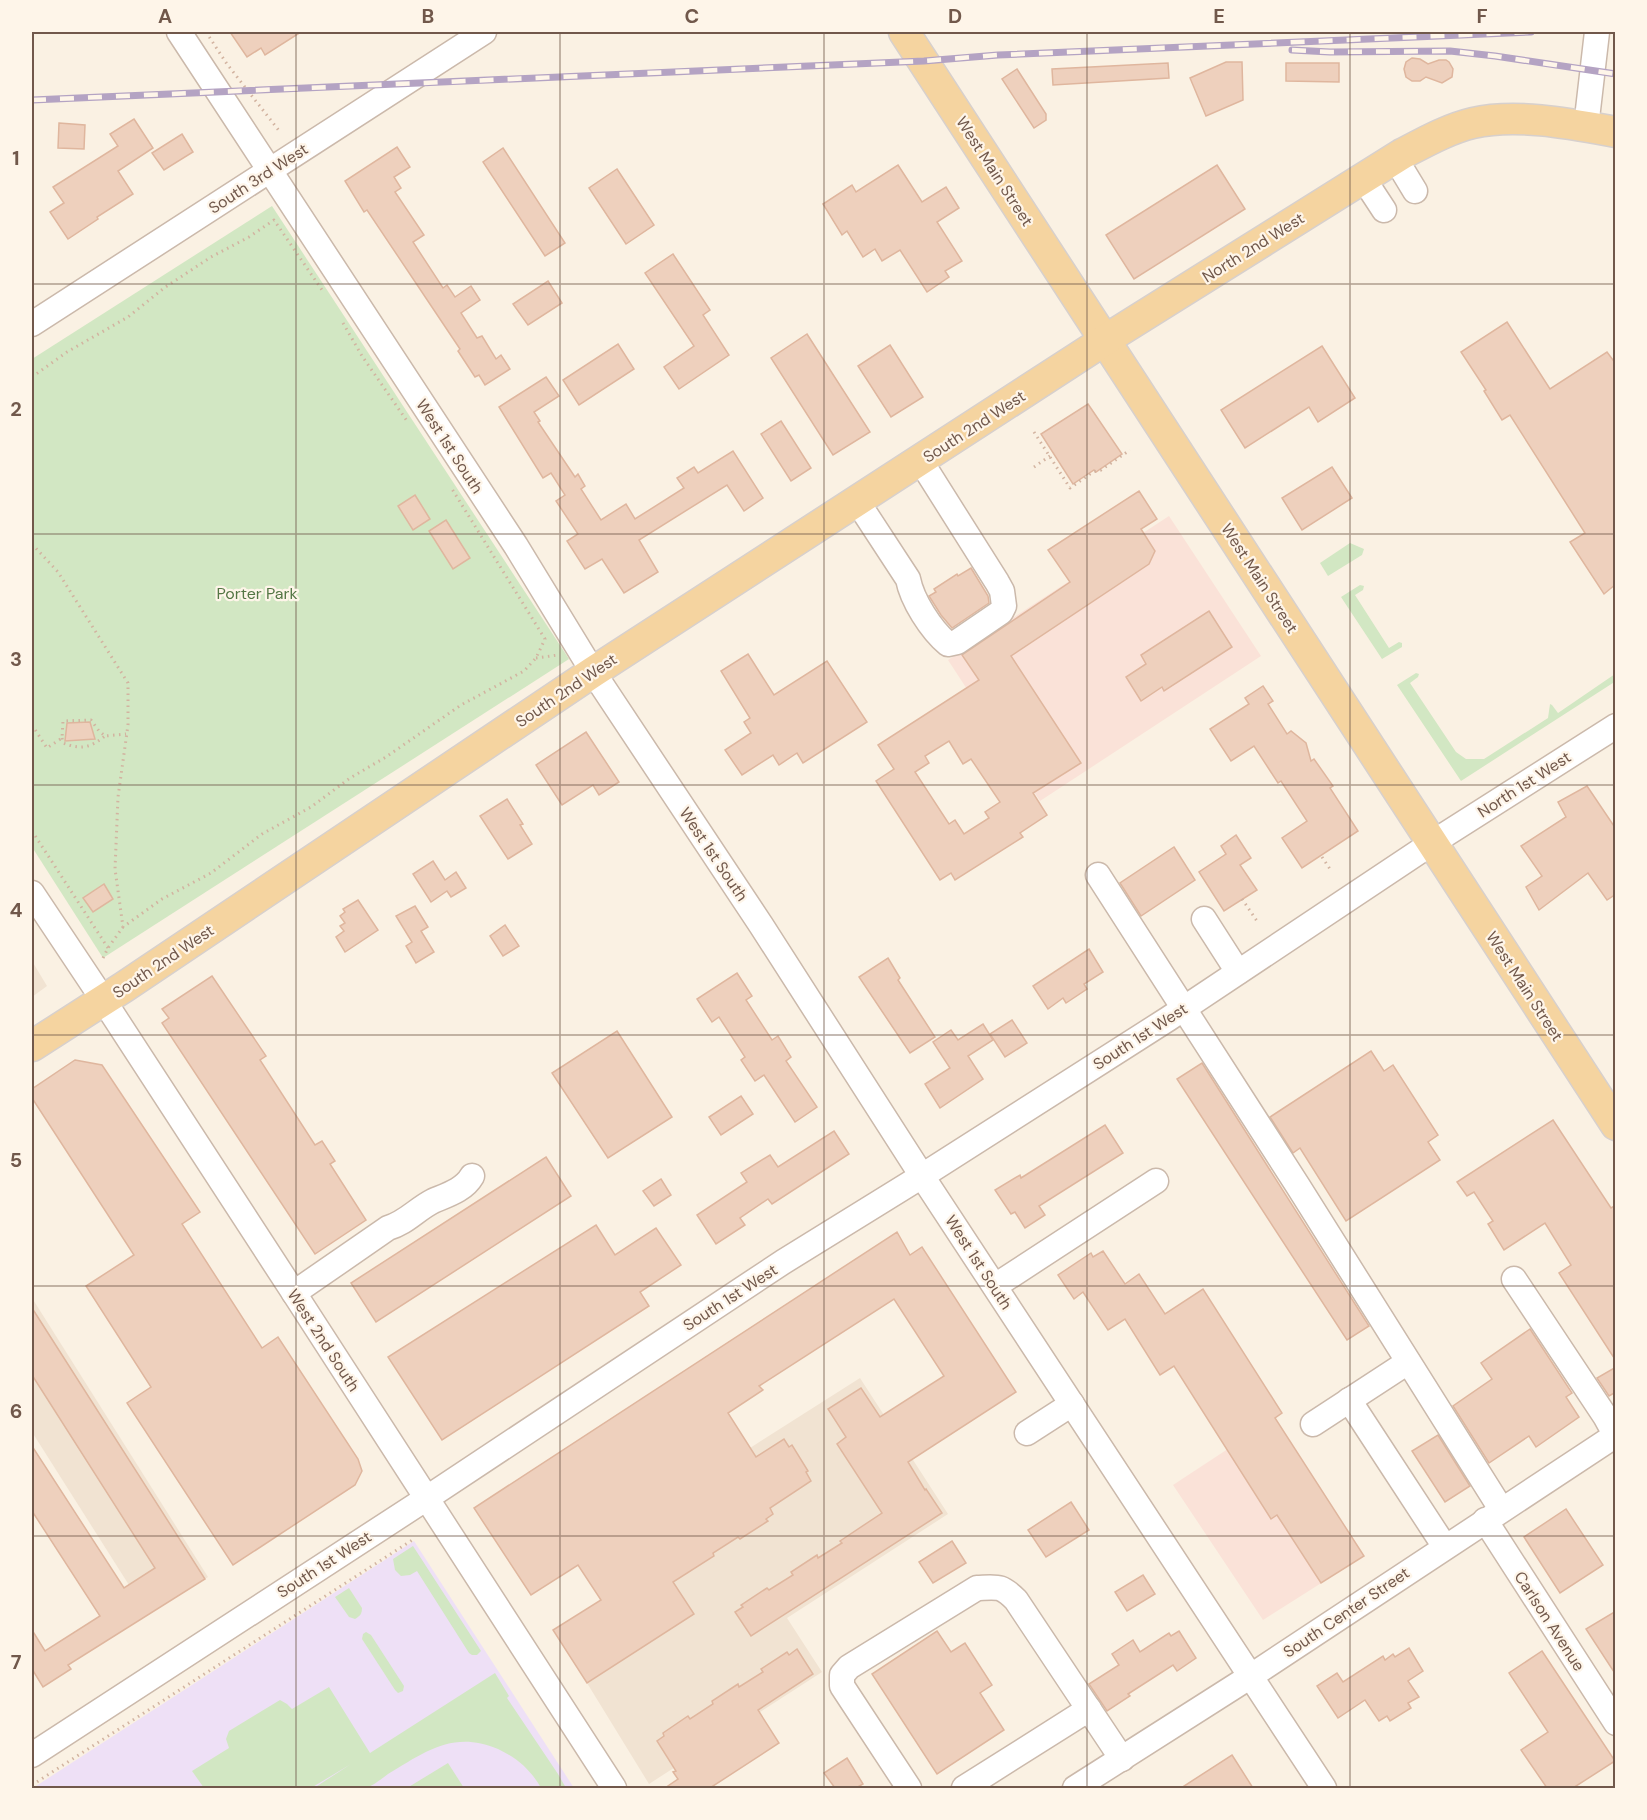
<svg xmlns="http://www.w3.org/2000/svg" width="1647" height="1820" font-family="'DM Sans',sans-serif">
<rect width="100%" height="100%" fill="#faf1e3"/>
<!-- residential -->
<g fill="#f1e3d2">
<path d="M 32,961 L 47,986 L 32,997 Z"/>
<path d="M 32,1298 L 208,1577 L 148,1615 L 32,1432 Z"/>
<path d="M 860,1378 L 948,1514 L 787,1618 L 822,1672 L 649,1784 L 587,1683 L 693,1614 L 652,1550 L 767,1474 L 750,1448 Z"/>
</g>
<!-- commercial -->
<g fill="#fae2d8">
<path d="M 1169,516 L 1261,656 L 1040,801 L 948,660 Z"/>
<path d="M 1275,1418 L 1364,1556 L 1263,1620 L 1173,1485 Z"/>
</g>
<!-- education -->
<path fill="#eee0f6" d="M 414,1541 L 574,1788 L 33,1788 Z"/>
<!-- green -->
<g fill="#d2e7c3">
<path d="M 272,206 L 569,659 L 103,958 L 32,847 L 32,359 Z"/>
<path d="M 1350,543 L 1364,549 L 1362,555 L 1328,576 L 1320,563 Z"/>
<path d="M 1360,585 L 1364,586 L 1363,590 L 1355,595 L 1389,648 L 1399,642 L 1402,643 L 1402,647 L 1382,659 L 1341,597 Z"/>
<path d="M 1416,673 L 1419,674 L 1418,677 L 1410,683 L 1456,752 L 1466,759 L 1484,759 L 1548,718 L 1550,704 L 1552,705 L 1558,713 L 1615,674 L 1616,681 L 1461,781 L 1397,685 Z"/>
<path d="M 413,1546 L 481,1651 L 477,1655 L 472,1655 L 469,1653 L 417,1571 L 410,1575 L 401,1576 L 395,1570 L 393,1559 Z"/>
<path d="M 349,1588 L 362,1608 C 362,1614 360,1616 355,1619 L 349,1617 L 335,1597 Z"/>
<path d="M 366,1632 L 371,1635 L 404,1686 L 403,1691 L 398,1693 L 395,1690 L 362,1639 L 363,1634 Z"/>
<path d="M 495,1673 L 509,1696 L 507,1698 L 558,1774 L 566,1788 L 541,1788 C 531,1770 517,1758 498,1749 C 453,1730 425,1752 388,1774 C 381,1779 372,1787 364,1788 C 354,1791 326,1789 314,1788 L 351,1764 L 311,1788 L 204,1788 L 192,1771 L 229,1748 L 226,1739 L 229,1731 L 280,1700 L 287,1704 L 292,1709 L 329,1687 L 370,1753 Z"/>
<path d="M 448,1763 L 464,1788 L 407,1788 Z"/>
</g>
<!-- building -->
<g fill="#eed0bd" stroke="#dfb69e" stroke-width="1.5" fill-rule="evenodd">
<path d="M 230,32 L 301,32 L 265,55 L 261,48 L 247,57 Z"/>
<path d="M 1412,58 L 1420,59 L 1428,64 L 1439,60 L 1446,60 L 1449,62 L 1453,69 L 1452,77 L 1442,83 L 1426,77 L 1420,81 L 1412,81 L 1406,77 L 1404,69 L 1406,62 Z"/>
<path d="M 1226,62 L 1242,62 L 1243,100 L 1206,116 L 1190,78 Z"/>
<path d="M 1168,63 L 1169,78 L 1053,85 L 1052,69 Z"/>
<path d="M 1286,63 L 1339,63 L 1339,82 L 1286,81 Z"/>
<path d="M 1017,69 L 1046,114 L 1046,120 L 1034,128 L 1002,79 Z"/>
<path d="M 134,119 L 153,148 L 118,171 L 133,194 L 97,217 L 98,219 L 68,239 L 50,212 L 64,203 L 53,187 L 118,146 L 110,134 Z"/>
<path d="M 59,123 L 85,125 L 84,149 L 58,148 Z"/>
<path d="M 182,134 L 193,152 L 164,170 L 152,153 Z"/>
<path d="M 397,147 L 410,167 L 394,177 L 401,188 L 395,192 L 424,235 L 413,242 L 443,288 L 447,285 L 455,297 L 471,286 L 480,300 L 461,313 L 477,338 L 482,336 L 496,359 L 501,355 L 510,369 L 485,385 L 479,375 L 475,377 L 458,351 L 460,349 L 367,210 L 364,212 L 345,181 Z"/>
<path d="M 503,148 L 565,243 L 545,256 L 483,162 Z"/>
<path d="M 898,165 L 922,202 L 946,187 L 959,208 L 937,222 L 962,261 L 945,271 L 949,277 L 927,292 L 900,250 L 882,261 L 875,249 L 863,257 L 847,231 L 842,235 L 823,204 L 852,185 L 856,192 Z"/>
<path d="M 1217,165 L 1245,209 L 1134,279 L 1106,235 Z"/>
<path d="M 617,169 L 654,225 L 626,244 L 589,188 Z"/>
<path d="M 673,254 L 710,310 L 703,315 L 729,355 L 679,389 L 664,367 L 694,346 L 645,273 Z"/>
<path d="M 548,281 L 562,303 L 528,325 L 513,304 Z"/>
<path d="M 1507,322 L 1550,389 L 1607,352 L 1616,364 L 1616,584 L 1604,594 L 1570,542 L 1585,533 L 1510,415 L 1502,420 L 1484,391 L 1486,390 L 1461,352 Z"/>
<path d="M 807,334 L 870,432 L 833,455 L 771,358 Z"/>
<path d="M 618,344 L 634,369 L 579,405 L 563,380 Z"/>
<path d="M 890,345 L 923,397 L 891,417 L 858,366 Z"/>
<path d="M 1322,346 L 1355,398 L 1318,422 L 1309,407 L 1245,448 L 1221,410 Z"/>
<path d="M 546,377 L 559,396 L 534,412 L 540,421 L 538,422 L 575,477 L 578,474 L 585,486 L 581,489 L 601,520 L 626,504 L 635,519 L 684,488 L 677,478 L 694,467 L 698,473 L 733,451 L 763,498 L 744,511 L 727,485 L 639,540 L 658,572 L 624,593 L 602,559 L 585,569 L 567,541 L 578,534 L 556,501 L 565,495 L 551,473 L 543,478 L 499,407 Z"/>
<path d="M 1088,404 L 1122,454 L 1096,472 L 1094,470 L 1073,484 L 1041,434 Z"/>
<path d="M 781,421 L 811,468 L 791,481 L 761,434 Z"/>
<path d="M 1332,467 L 1352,498 L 1302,530 L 1282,498 Z"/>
<path d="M 1139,491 L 1157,519 L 1141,529 L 1155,551 L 1149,564 L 1011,656 L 1081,763 L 1033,793 L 1047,815 L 1020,833 L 1023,837 L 955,880 L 951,873 L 940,880 L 876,781 L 894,769 L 878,745 L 979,680 L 962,655 L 1070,582 L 1048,550 ZM 949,741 L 963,764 L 971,759 L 1000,802 L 985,812 L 989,818 L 964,834 L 955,820 L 949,824 L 915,772 L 929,763 L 925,756 Z"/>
<path d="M 415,495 L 430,519 L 413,530 L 398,506 Z"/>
<path d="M 446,520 L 470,558 L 453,569 L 429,531 Z"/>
<path d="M 971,568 L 988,596 L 989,603 L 952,628 L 941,615 L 929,596 L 936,592 L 934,589 L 957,574 L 958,576 Z"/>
<path d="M 1209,611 L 1232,647 L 1164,691 L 1162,687 L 1141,701 L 1126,677 L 1146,664 L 1141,655 Z"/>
<path d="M 748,654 L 774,695 L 827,661 L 867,722 L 803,763 L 797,753 L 779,765 L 773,755 L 742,775 L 725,750 L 751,733 L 744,722 L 750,718 L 721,671 Z"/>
<path d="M 1263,686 L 1273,701 L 1268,704 L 1287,734 L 1291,731 L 1306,743 L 1311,761 L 1314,759 L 1333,786 L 1330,788 L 1358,831 L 1302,868 L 1282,838 L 1307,821 L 1281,781 L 1278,783 L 1254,746 L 1231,761 L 1210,729 L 1249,704 L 1245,698 Z"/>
<path d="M 90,722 L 95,739 L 65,741 L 67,723 Z"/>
<path d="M 586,732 L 619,782 L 599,795 L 593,785 L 562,805 L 536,765 Z"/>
<path d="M 1587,786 L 1616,829 L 1616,894 L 1607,900 L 1588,873 L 1539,910 L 1526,887 L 1542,876 L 1521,846 L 1566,817 L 1558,802 Z"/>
<path d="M 507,799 L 523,824 L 520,825 L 532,844 L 508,859 L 480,816 Z"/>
<path d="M 1236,835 L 1251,858 L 1240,865 L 1257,890 L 1224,911 L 1199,872 L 1226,854 L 1221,846 Z"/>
<path d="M 1174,847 L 1195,880 L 1141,916 L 1120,883 Z"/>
<path d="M 433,861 L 445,880 L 456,872 L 466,888 L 451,897 L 447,891 L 431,902 L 413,874 Z"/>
<path d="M 104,884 L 113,899 L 93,912 L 83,898 Z"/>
<path d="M 358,900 L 378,930 L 345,952 L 336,937 L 344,931 L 340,926 L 345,923 L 340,916 L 345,912 L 343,909 Z"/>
<path d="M 415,906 L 428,927 L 421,931 L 434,952 L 416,963 L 406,946 L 412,942 L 396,916 Z"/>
<path d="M 505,925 L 519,946 L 503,956 L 490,936 Z"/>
<path d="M 1089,949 L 1103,972 L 1084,984 L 1087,989 L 1066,1003 L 1063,998 L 1048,1009 L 1033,986 Z"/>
<path d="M 888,958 L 900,978 L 898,980 L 935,1037 L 910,1053 L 859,977 Z"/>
<path d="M 737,973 L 752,996 L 746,1000 L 772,1040 L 778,1036 L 791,1057 L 786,1061 L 817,1107 L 795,1122 L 764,1075 L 755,1081 L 741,1060 L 745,1057 L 719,1017 L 712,1022 L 697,999 Z"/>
<path d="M 212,976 L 266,1056 L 260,1060 L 315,1145 L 322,1141 L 335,1161 L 330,1164 L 366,1220 L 315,1254 L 162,1023 L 169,1018 L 162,1009 Z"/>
<path d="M 1012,1020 L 1027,1043 L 1005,1057 L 990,1034 Z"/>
<path d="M 983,1024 L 993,1040 L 968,1056 L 983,1079 L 940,1108 L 925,1084 L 950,1068 L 933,1042 L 951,1030 L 958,1040 Z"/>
<path d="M 617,1031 L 672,1117 L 608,1158 L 552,1073 Z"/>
<path d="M 1371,1051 L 1384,1071 L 1393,1065 L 1438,1135 L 1428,1142 L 1440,1160 L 1346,1221 L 1300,1148 L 1293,1153 L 1270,1117 Z"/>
<path d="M 75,1060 L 102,1065 L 200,1212 L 182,1224 L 262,1348 L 278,1337 L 358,1459 L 362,1471 L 355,1485 L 233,1565 L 127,1403 L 151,1387 L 86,1286 L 134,1255 L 32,1098 L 32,1089 Z"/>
<path d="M 1202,1063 L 1369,1326 L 1347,1340 L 1177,1079 Z"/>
<path d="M 741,1096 L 753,1114 L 721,1135 L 709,1117 Z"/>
<path d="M 1553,1120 L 1611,1208 L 1616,1205 L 1616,1361 L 1559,1273 L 1571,1265 L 1545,1223 L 1504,1250 L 1488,1224 L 1493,1221 L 1474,1192 L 1467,1196 L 1457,1182 Z"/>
<path d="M 1105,1125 L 1123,1153 L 1039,1206 L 1045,1215 L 1025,1228 L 1015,1212 L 1011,1214 L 995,1190 L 1020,1175 L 1021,1178 Z"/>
<path d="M 834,1131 L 849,1154 L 772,1204 L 768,1199 L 740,1218 L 745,1225 L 716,1244 L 697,1215 L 747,1182 L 741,1173 L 770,1155 L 778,1167 Z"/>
<path d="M 546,1157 L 571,1196 L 376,1322 L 351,1283 Z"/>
<path d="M 661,1179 L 671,1195 L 654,1206 L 643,1191 Z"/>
<path d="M 596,1225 L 615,1255 L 656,1228 L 681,1265 L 640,1292 L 649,1306 L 442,1440 L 388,1357 Z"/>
<path d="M 897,1232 L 910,1255 L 922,1247 L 1016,1392 L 908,1462 L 925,1490 L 926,1489 L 942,1513 L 751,1636 L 735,1612 L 743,1607 L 741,1605 L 767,1588 L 769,1590 L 793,1575 L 791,1572 L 817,1555 L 818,1558 L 842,1543 L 840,1541 L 882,1513 L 837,1444 L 846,1437 L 828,1409 L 861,1388 L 880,1417 L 944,1376 L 894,1299 L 759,1386 L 763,1390 L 728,1413 L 756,1457 L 784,1439 L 789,1447 L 792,1445 L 808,1471 L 806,1472 L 811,1481 L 770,1508 L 773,1514 L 766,1519 L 768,1521 L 740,1539 L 738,1537 L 713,1553 L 714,1556 L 673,1582 L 694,1614 L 587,1683 L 553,1630 L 601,1600 L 578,1565 L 531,1595 L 474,1508 Z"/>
<path d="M 1103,1251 L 1125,1284 L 1139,1274 L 1165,1314 L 1203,1289 L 1282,1413 L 1275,1418 L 1364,1556 L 1321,1583 L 1277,1515 L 1271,1519 L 1174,1366 L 1160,1375 L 1125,1319 L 1108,1330 L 1083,1292 L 1074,1299 L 1058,1275 L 1091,1253 L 1093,1257 Z"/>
<path d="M 32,1308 L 205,1579 L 68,1665 L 71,1669 L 43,1687 L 32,1669 L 32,1630 L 45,1651 L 100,1616 L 32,1511 L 32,1446 L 124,1588 L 155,1568 L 32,1375 Z"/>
<path d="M 1530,1329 L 1572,1393 L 1566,1397 L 1579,1417 L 1536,1447 L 1529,1436 L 1489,1463 L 1453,1406 L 1492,1379 L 1481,1363 Z"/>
<path d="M 1616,1367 L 1616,1392 L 1609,1396 L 1597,1378 Z"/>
<path d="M 1438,1435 L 1470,1486 L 1445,1502 L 1412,1451 Z"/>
<path d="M 1071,1502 L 1089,1530 L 1046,1557 L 1028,1530 Z"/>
<path d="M 1566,1509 L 1603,1565 L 1560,1593 L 1524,1537 Z"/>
<path d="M 952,1541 L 966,1563 L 933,1583 L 919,1562 Z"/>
<path d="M 1143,1575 L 1155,1594 L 1127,1611 L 1115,1592 Z"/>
<path d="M 1616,1611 L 1616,1675 L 1586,1629 Z"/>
<path d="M 937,1631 L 951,1652 L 965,1643 L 992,1685 L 980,1693 L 1004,1730 L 937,1774 L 872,1674 Z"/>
<path d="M 1179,1631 L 1196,1658 L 1177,1671 L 1173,1665 L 1128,1694 L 1130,1696 L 1107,1711 L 1089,1684 L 1119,1665 L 1112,1654 L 1133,1640 L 1140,1652 L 1169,1633 L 1171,1636 Z"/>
<path d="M 1409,1648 L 1423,1671 L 1408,1681 L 1419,1697 L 1408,1703 L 1411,1708 L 1390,1721 L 1387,1716 L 1379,1721 L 1365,1700 L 1338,1718 L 1317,1686 L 1337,1673 L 1343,1682 L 1383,1656 L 1385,1660 L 1393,1654 L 1395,1657 Z"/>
<path d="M 797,1649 L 813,1674 L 758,1710 L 779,1743 L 710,1788 L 665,1788 L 678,1779 L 673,1772 L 676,1771 L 657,1741 L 664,1736 L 663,1733 L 688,1716 L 690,1719 L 713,1704 L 712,1701 L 738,1684 L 739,1687 L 763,1672 L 761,1669 L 787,1652 L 789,1655 Z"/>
<path d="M 1542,1651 L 1615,1761 L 1573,1788 L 1547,1788 L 1521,1750 L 1548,1732 L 1509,1673 Z"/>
<path d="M 1232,1755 L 1253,1788 L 1181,1788 Z"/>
<path d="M 847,1758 L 863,1784 L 856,1788 L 835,1788 L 824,1773 Z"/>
</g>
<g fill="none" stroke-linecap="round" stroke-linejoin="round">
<!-- minor casing -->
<g stroke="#cbb9ab" stroke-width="27">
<g id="minor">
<path d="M 179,32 L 516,546 L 593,672 L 761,925 L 922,1176 L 1324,1788"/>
<path d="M 1586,127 L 1597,32"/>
<path d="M 1395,158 L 1415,191"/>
<path d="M 1363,178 L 1384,210"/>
<path d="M 32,324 L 484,32"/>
<path d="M 857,501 L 908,579 C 912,600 931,630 948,644 L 957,642 L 1001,612 L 1004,606 L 1002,591 L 997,582 L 920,460"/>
<path d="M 1098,875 L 1298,1186 L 1501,1509"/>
<path d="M 32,893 L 104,1001 L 294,1293 L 614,1788"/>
<path d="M 1204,919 L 1238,972"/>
<path d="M 1514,1279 L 1605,1416 L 1616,1436"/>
<path d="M 995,1286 L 1156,1181"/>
<path d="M 294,1293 L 388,1228 C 406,1223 417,1209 433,1201 C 447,1195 464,1190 472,1176"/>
<path d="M 1349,1400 L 1445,1547"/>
<path d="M 1313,1424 L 1408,1362"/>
<path d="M 1027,1433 L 1072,1404"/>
<path d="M 1485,1520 L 1616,1723"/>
<path d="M 32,1755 L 427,1498 L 783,1262 L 922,1176 L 1168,1019 L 1432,843 L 1616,726"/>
<path d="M 909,1788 L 842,1686 L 842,1675 L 849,1667 L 977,1588 C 998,1587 1001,1585 1016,1600 L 1122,1759"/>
<path d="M 964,1788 L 1089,1709"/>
<path d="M 1075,1788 L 1251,1676 L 1616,1435"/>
</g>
</g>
<!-- major casing -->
<g stroke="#d7d0cd" stroke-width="33">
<g id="major">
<path d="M 904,32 L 1616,1125"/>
<path d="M 32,1046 L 124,987 L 593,672 L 1105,340 L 1402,154 C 1425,142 1448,129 1473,123 C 1517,113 1572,124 1616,132"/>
</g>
</g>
<!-- path -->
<g stroke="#d2b3a0" stroke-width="3" stroke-dasharray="1.5 4.5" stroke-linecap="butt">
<path d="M 206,32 L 227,64 L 280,132"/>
<path d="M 343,323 L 362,356 L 407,421"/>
<path d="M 32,377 L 67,352 L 128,317 L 164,288 L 211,257 L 249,237 L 274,220 L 322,290"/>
<path d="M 1034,432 L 1070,488 L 1093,472 L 1101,470 L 1130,450"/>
<path d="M 1034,467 L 1050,456"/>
<path d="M 32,544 L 58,572 L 128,683 L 128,725 L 118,797 L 115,869 L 123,927 L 162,899 L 211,873 L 262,834 L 311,807 L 350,778 L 386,757 L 461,705 L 524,671 L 536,658 L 545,639 L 452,489"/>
<path d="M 536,658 L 558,655"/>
<path d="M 32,725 L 47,748 L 62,738 L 63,721 L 91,720 L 99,731 L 105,736 L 126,734"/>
<path d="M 62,738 L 63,743 C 81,750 90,748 105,736"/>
<path d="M 32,831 L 108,948"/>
<path d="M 1322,857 L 1332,872"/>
<path d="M 1242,899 L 1257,921"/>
<path d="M 103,958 L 108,948 L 123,927"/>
<path d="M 32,1785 L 414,1539"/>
</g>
<!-- minor -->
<use href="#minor" stroke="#fff" stroke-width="24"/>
<!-- major -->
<use href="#major" stroke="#f5d4a0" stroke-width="30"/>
<!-- rail casing -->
<g stroke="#b4a3c3" stroke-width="7">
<g id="rail">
<path d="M 1292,50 L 1330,52 L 1450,51 L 1495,56 L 1616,74"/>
<path d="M 32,100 L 924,61 L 998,55 L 1531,32"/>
</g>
</g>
<!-- rail -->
<use href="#rail" stroke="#fef5e9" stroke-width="4.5" stroke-dasharray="14" stroke-linecap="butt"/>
</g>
<!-- grid -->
<path fill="none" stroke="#71584b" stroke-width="1.5" stroke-opacity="0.55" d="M 296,32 L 296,1788M 560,32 L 560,1788M 824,32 L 824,1788M 1087,32 L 1087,1788M 1350,32 L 1350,1788M 32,284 L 1616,284M 32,534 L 1616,534M 32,785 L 1616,785M 32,1035 L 1616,1035M 32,1286 L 1616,1286M 32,1536 L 1616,1536"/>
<g text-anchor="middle" stroke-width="4.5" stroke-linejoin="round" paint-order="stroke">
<!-- street labels -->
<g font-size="16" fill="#71584b" stroke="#fef5e9">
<text transform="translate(995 171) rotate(57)" y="6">West Main Street</text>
<text transform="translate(258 178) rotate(-33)" y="6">South 3rd West</text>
<text transform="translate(1253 247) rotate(-32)" y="6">North 2nd West</text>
<text transform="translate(974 426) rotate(-33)" y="6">South 2nd West</text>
<text transform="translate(450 446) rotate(57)" y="6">West 1st South</text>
<text transform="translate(1260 578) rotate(57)" y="6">West Main Street</text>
<text transform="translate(566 690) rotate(-34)" y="6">South 2nd West</text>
<text transform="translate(1524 784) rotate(-33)" y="6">North 1st West</text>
<text transform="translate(714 854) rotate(56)" y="6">West 1st South</text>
<text transform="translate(163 961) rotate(-34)" y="6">South 2nd West</text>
<text transform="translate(1525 986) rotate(57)" y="6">West Main Street</text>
<text transform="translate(1140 1036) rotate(-33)" y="6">South 1st West</text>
<text transform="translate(979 1262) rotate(57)" y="6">West 1st South</text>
<text transform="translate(730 1297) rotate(-33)" y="6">South 1st West</text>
<text transform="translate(324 1340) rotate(57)" y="6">West 2nd South</text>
<text transform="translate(324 1564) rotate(-33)" y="6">South 1st West</text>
<text transform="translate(1346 1612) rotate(-34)" y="6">South Center Street</text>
<text transform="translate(1550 1621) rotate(57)" y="6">Carlson Avenue</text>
</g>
<!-- park labels -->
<g font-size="16" fill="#547644" stroke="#fef5e9">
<text x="257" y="599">Porter Park</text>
</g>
</g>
<!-- border -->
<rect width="1647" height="1820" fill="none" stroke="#fef5e9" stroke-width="66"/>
<rect x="33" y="33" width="1581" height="1754" fill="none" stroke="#71584b" stroke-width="2"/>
<g font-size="20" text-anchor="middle" font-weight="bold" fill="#71584b">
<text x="165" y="23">A</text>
<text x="428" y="23">B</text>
<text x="692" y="23">C</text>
<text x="955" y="23">D</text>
<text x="1219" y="23">E</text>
<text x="1482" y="23">F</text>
<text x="16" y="165">1</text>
<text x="16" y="416">2</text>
<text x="16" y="666">3</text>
<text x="16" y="917">4</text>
<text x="16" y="1167">5</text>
<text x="16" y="1418">6</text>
<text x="16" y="1669">7</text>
</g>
</svg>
